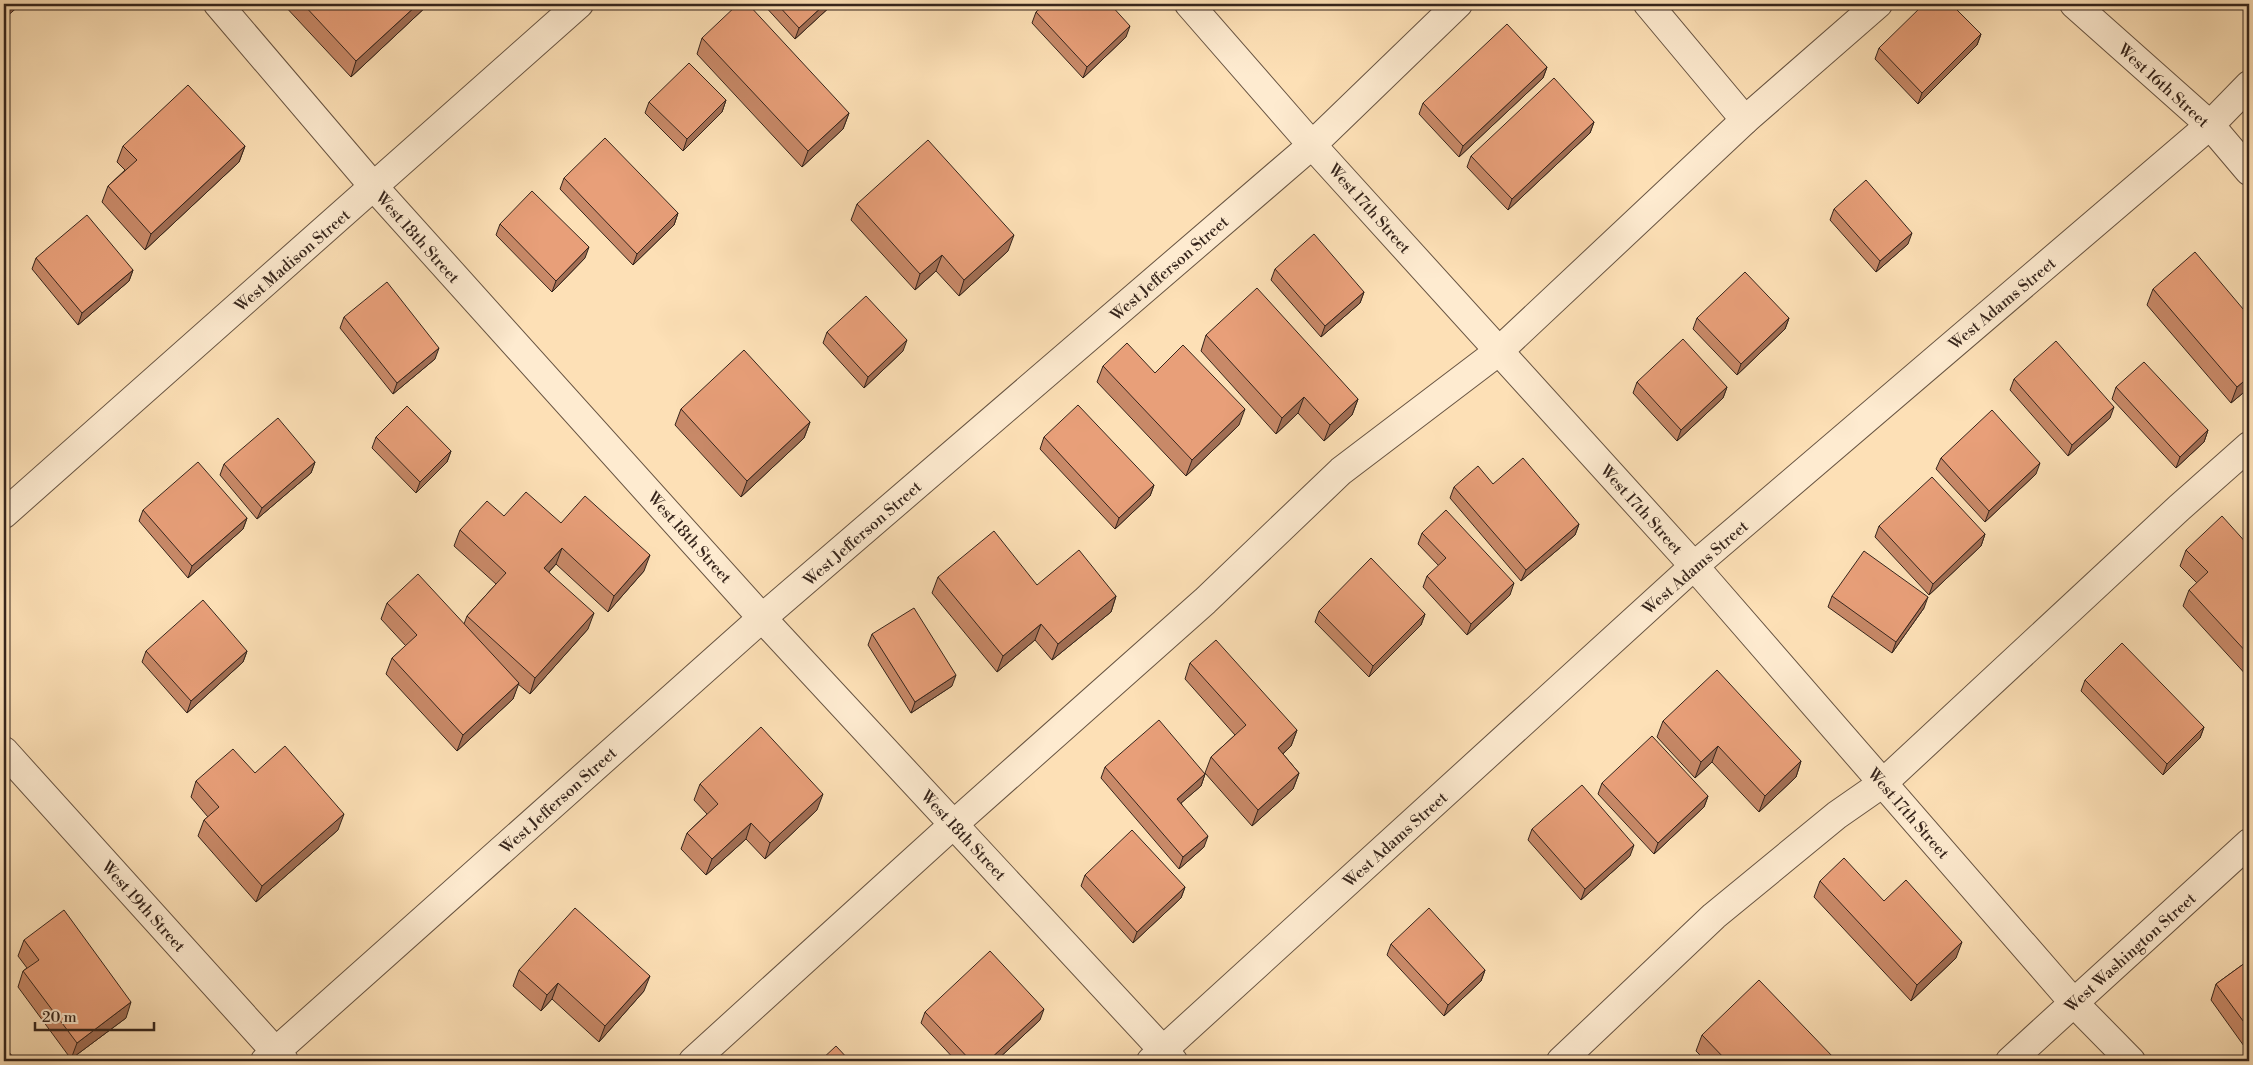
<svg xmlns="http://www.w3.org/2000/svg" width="2253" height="1065" font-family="'Libre Bodoni',serif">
<rect width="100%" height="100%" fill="#fde0b6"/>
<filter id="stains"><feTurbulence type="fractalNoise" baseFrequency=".004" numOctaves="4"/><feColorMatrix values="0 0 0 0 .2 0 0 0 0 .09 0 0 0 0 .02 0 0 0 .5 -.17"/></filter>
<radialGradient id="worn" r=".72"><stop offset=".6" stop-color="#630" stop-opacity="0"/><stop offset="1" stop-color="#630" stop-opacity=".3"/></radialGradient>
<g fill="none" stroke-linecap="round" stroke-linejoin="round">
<!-- minor casing -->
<g stroke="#685442" stroke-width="30">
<g id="minor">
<path d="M 218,4 L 374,187 L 762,618 L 1173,1061"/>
<path d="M 1189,4 L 1312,145 L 1694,566 L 2074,1003 L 2131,1061"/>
<path d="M 1648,4 L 1745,120"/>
<path d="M 2074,4 L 2210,125 L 2249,171"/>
<path d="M 4,514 L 579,4"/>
<path d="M 4,751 L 284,1061"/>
<path d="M 265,1061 L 762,618 L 1312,145 L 1458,4"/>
<path d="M 693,1061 L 954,824 L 1205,601 L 1341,471 L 1499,351 L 1745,120 L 1878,4"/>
<path d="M 1151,1061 L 1694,566 L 2210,125 L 2249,85"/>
<path d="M 1561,1061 L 1714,916 L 1837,815 L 1883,783 L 2179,508 L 2249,446"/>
<path d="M 2010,1061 L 2249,843"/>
</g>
</g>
<!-- minor -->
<use href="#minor" stroke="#feebd0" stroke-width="28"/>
</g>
<!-- wall -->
<g fill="#c88968" stroke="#36251c">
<path d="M 283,4 L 429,4 L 351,77 Z"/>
<path d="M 763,4 L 833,4 L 795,39 Z"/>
<path d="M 1036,12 L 1126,37 L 1083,78 L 1032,23 Z"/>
<path d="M 1981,34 L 1977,45 L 1918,104 L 1875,59 L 1879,48 Z"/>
<path d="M 702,38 L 849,113 L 843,129 L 802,167 L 697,54 Z"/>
<path d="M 1547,67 L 1543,78 L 1459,157 L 1419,114 L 1423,103 Z"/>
<path d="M 726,100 L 722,112 L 683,151 L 645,113 L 649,102 Z"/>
<path d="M 1594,122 L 1590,133 L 1508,210 L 1467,167 L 1471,156 Z"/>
<path d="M 123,146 L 245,146 L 239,162 L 145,250 L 102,202 L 108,186 L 125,170 L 117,162 Z"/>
<path d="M 564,178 L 678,213 L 674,225 L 633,265 L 560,189 Z"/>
<path d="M 857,204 L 1008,251 L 959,296 L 936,271 L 915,290 L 851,220 Z"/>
<path d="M 1834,209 L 1908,244 L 1876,272 L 1830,220 Z"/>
<path d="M 500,224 L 585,258 L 552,292 L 496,235 Z"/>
<path d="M 36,258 L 133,270 L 129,281 L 78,325 L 32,269 Z"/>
<path d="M 1275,269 L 1364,292 L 1360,303 L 1321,337 L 1271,280 Z"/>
<path d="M 2153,289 L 2249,388 L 2231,403 L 2147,305 Z"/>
<path d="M 344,317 L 435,359 L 393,394 L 340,328 Z"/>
<path d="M 1697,318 L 1789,318 L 1785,329 L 1737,375 L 1693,329 Z"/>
<path d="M 827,332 L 903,351 L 864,388 L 823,343 Z"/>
<path d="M 1206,335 L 1358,399 L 1352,415 L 1324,441 L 1298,413 L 1276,434 L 1201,351 Z"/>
<path d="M 1103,366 L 1155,373 L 1239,425 L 1186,476 L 1097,382 Z"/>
<path d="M 2014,379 L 2110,418 L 2068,456 L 2010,390 Z"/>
<path d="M 1637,382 L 1727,387 L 1723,398 L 1677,441 L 1633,393 Z"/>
<path d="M 2116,387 L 2208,430 L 2204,442 L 2176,468 L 2112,399 Z"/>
<path d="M 681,409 L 810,422 L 804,438 L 741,497 L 675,425 Z"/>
<path d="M 376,437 L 451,451 L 447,462 L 416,493 L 372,448 Z"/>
<path d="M 1044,437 L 1154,485 L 1150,496 L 1115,529 L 1040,449 Z"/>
<path d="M 1941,458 L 2036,474 L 1985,522 L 1936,469 Z"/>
<path d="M 315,462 L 311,473 L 257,519 L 220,475 L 224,464 Z"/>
<path d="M 1454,487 L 1579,524 L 1575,535 L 1521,581 L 1450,498 Z"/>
<path d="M 143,510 L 247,518 L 243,529 L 188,578 L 139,521 Z"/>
<path d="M 504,516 L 561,523 L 644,571 L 608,612 L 556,564 L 549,572 L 588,629 L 530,694 L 518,684 L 513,699 L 457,751 L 386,674 L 392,658 L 406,646 L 381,619 L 387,603 L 464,624 L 467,616 L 496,584 L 454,546 L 460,530 Z"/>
<path d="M 1879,526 L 1985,534 L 1981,546 L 1929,595 L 1875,537 Z"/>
<path d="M 1422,533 L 1510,595 L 1467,635 L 1423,587 L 1427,576 L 1439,566 L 1418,544 Z"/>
<path d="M 2249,546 L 2249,678 L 2183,606 L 2189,590 L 2197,583 L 2180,566 L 2186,550 Z"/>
<path d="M 938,577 L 1037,585 L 1116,596 L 1111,612 L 1052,660 L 1035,640 L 997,672 L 932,593 Z"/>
<path d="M 1832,596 L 1924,608 L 1892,653 L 1828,607 Z"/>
<path d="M 1319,611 L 1425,614 L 1421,625 L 1369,677 L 1315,622 Z"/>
<path d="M 872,634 L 952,686 L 911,713 L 868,645 Z"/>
<path d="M 146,651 L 247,651 L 243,662 L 187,713 L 142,662 Z"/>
<path d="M 1190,663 L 1297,730 L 1291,746 L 1283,754 L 1299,773 L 1293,789 L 1252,826 L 1205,773 L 1211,757 L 1235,735 L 1185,679 Z"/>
<path d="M 2085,680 L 2204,727 L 2200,738 L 2163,775 L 2081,691 Z"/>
<path d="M 1663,721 L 1801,761 L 1796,777 L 1759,812 L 1712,762 L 1695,778 L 1657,737 Z"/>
<path d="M 1105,767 L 1205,774 L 1201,786 L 1181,803 L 1204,847 L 1179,869 L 1101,778 Z"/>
<path d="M 255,773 L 338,830 L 256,902 L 198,836 L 204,820 L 208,817 L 191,797 L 196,781 Z"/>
<path d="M 1602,783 L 1708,796 L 1704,807 L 1654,854 L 1598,794 Z"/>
<path d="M 700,784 L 817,810 L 765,859 L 746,839 L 706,875 L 681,849 L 687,833 L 707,814 L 694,800 Z"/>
<path d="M 1532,829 L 1630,856 L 1581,900 L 1528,840 Z"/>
<path d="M 1085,875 L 1185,887 L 1181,898 L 1133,943 L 1081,886 Z"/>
<path d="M 1820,881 L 1884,901 L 1956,958 L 1911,1001 L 1814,897 Z"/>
<path d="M 24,940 L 126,1018 L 71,1059 L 18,987 L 23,971 L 27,968 L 18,956 Z"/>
<path d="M 1391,944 L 1485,970 L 1481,981 L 1444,1016 L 1387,955 Z"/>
<path d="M 2249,960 L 2249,1053 L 2211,1000 L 2216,984 Z"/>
<path d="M 519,970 L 644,991 L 599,1042 L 552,999 L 541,1011 L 513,986 Z"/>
<path d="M 925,1012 L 1040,1020 L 996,1061 L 956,1061 L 921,1023 Z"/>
<path d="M 1702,1035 L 1834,1058 L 1833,1061 L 1706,1061 L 1696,1051 Z"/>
</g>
<!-- shaded-wall -->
<g fill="#a26f55" stroke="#36251c">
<path d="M 9,4 L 21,4 L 4,19 L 4,8 Z"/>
<path d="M 418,4 L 429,4 L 351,77 L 356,61 Z"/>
<path d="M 825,4 L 833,4 L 795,39 L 799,28 Z"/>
<path d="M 1130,26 L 1126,37 L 1083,78 L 1087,67 Z"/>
<path d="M 1981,34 L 1977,45 L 1918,104 L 1922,93 Z"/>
<path d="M 1547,67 L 1543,78 L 1459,157 L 1463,146 Z"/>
<path d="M 726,100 L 722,112 L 683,151 L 687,139 Z"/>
<path d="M 849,113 L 843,129 L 802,167 L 808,151 Z"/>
<path d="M 1594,122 L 1590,133 L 1508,210 L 1512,199 Z"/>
<path d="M 245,146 L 239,162 L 145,250 L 151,234 Z"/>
<path d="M 678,213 L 674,225 L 633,265 L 637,254 Z"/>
<path d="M 1912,233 L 1908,244 L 1876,272 L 1880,261 Z"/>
<path d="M 1014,235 L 1008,251 L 959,296 L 964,280 Z"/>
<path d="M 589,247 L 585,258 L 552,292 L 556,281 Z"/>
<path d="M 942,255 L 936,271 L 915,290 L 920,274 Z"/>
<path d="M 133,270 L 129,281 L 78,325 L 82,313 Z"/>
<path d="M 1364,292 L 1360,303 L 1321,337 L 1325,326 Z"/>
<path d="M 1789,318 L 1785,329 L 1737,375 L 1741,364 Z"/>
<path d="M 907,340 L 903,351 L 864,388 L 868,377 Z"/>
<path d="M 439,348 L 435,359 L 393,394 L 397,383 Z"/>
<path d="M 2249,377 L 2249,388 L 2231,403 L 2237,387 Z"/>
<path d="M 1727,387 L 1723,398 L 1677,441 L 1681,430 Z"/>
<path d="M 1304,397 L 1298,413 L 1276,434 L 1282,418 Z"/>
<path d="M 1358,399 L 1352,415 L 1324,441 L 1330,425 Z"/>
<path d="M 2114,407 L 2110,418 L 2068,456 L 2072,445 Z"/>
<path d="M 1245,409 L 1239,425 L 1186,476 L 1192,460 Z"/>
<path d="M 810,422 L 804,438 L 741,497 L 747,481 Z"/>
<path d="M 2208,430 L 2204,442 L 2176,468 L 2180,457 Z"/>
<path d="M 451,451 L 447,462 L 416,493 L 420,482 Z"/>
<path d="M 315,462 L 311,473 L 257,519 L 262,508 Z"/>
<path d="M 2040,463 L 2036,474 L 1985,522 L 1989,511 Z"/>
<path d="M 1154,485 L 1150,496 L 1115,529 L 1119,518 Z"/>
<path d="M 247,518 L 243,529 L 188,578 L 192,566 Z"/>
<path d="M 1579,524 L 1575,535 L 1521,581 L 1526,570 Z"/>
<path d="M 1985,534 L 1981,546 L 1929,595 L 1933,584 Z"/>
<path d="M 562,548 L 556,564 L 538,584 L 544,568 Z"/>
<path d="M 650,555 L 644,571 L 608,612 L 614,596 Z"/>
<path d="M 1514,583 L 1510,595 L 1467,635 L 1471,624 Z"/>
<path d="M 1116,596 L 1111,612 L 1052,660 L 1058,644 Z"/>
<path d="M 1928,597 L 1924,608 L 1892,653 L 1896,642 Z"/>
<path d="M 594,613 L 588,629 L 530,694 L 535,678 Z"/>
<path d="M 1425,614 L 1421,625 L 1369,677 L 1373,666 Z"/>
<path d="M 1041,624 L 1035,640 L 997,672 L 1003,656 Z"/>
<path d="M 247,651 L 243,662 L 187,713 L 191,701 Z"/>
<path d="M 956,675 L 952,686 L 911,713 L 915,702 Z"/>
<path d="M 519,683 L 513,699 L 457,751 L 463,735 Z"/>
<path d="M 2204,727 L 2200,738 L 2163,775 L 2167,764 Z"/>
<path d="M 1297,730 L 1291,746 L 1272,764 L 1278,748 Z"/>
<path d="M 1718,746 L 1712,762 L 1695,778 L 1701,762 Z"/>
<path d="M 1801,761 L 1796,777 L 1759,812 L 1765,796 Z"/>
<path d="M 1299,773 L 1293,789 L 1252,826 L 1258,810 Z"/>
<path d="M 1205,774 L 1201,786 L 1173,810 L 1177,799 Z"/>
<path d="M 823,794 L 817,810 L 765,859 L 770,843 Z"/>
<path d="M 1708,796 L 1704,807 L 1654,854 L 1658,843 Z"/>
<path d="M 344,814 L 338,830 L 256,902 L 262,886 Z"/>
<path d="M 751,823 L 746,839 L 706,875 L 712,859 Z"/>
<path d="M 1208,836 L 1204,847 L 1179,869 L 1183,857 Z"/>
<path d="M 1634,845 L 1630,856 L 1581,900 L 1585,889 Z"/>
<path d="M 1185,887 L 1181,898 L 1133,943 L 1137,932 Z"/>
<path d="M 1962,942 L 1956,958 L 1911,1001 L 1917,985 Z"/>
<path d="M 1485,970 L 1481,981 L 1444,1016 L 1448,1005 Z"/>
<path d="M 650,976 L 644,991 L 599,1042 L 605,1026 Z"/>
<path d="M 558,983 L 552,999 L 541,1011 L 547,995 Z"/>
<path d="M 131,1002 L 126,1018 L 71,1059 L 77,1043 Z"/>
<path d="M 1044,1009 L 1040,1020 L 996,1061 L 988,1061 Z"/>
</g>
<!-- building -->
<g fill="#e89f79" stroke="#36251c">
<path d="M 4,4 L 9,4 L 4,8 Z"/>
<path d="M 303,4 L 418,4 L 356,61 Z"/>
<path d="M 738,4 L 748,4 L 849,113 L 808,151 L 702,38 Z"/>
<path d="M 777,4 L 825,4 L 799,28 Z"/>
<path d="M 1045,4 L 1110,4 L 1130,26 L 1087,67 L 1036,12 Z"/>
<path d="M 1924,4 L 1951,4 L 1981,34 L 1922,93 L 1879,48 Z"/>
<path d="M 1507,24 L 1547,67 L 1463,146 L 1423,103 Z"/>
<path d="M 689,63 L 726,100 L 687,139 L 649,102 Z"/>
<path d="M 1554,78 L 1594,122 L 1512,199 L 1471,156 Z"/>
<path d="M 188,85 L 245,146 L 151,234 L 108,186 L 137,160 L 123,146 Z"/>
<path d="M 605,138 L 678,213 L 637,254 L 564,178 Z"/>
<path d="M 928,140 L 1014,235 L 964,280 L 942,255 L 920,274 L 857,204 Z"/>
<path d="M 1866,180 L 1912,233 L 1880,261 L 1834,209 Z"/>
<path d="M 532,191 L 589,247 L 556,281 L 500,224 Z"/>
<path d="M 87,215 L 133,270 L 82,313 L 36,258 Z"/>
<path d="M 1314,234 L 1364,292 L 1325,326 L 1275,269 Z"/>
<path d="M 2195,252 L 2249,316 L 2249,377 L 2237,387 L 2153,289 Z"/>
<path d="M 1745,272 L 1789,318 L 1741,364 L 1697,318 Z"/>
<path d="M 387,282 L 439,348 L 397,383 L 344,317 Z"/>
<path d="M 1257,288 L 1358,399 L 1330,425 L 1304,397 L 1282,418 L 1206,335 Z"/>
<path d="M 866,296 L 907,340 L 868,377 L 827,332 Z"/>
<path d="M 1683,339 L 1727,387 L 1681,430 L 1637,382 Z"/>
<path d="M 2056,341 L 2114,407 L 2072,445 L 2014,379 Z"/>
<path d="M 1127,343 L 1155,373 L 1183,345 L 1245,409 L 1192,460 L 1103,366 Z"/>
<path d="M 744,350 L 810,422 L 747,481 L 681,409 Z"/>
<path d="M 2144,362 L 2208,430 L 2180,457 L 2116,387 Z"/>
<path d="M 1078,405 L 1154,485 L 1119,518 L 1044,437 Z"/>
<path d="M 407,406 L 451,451 L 420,482 L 376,437 Z"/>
<path d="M 1992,410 L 2040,463 L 1989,511 L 1941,458 Z"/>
<path d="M 278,418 L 315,462 L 262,508 L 224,464 Z"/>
<path d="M 1523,458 L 1579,524 L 1526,570 L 1454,487 L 1478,466 L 1493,484 Z"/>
<path d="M 198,462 L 247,518 L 192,566 L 143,510 Z"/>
<path d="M 1932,477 L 1985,534 L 1933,584 L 1879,526 Z"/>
<path d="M 526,492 L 561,523 L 585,496 L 650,555 L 614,596 L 562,548 L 544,568 L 594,613 L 535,678 L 467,616 L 506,573 L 460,530 L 487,501 L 504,516 Z"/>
<path d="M 1446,510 L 1514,583 L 1471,624 L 1427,576 L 1446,558 L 1422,533 Z"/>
<path d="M 2222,516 L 2249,546 L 2249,655 L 2189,590 L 2208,572 L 2186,550 Z"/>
<path d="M 994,531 L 1037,585 L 1079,550 L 1116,596 L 1058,644 L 1041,624 L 1003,656 L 938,577 Z"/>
<path d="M 1864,551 L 1928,597 L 1896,642 L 1832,596 Z"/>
<path d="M 1371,558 L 1425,614 L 1373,666 L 1319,611 Z"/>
<path d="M 418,574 L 519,683 L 463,735 L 392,658 L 417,635 L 387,603 Z"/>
<path d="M 203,600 L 247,651 L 191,701 L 146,651 Z"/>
<path d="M 914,608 L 956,675 L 915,702 L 872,634 Z"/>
<path d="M 1216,640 L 1297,730 L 1278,748 L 1299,773 L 1258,810 L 1211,757 L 1246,725 L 1190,663 Z"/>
<path d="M 2122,643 L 2204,727 L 2167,764 L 2085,680 Z"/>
<path d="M 1717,670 L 1801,761 L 1765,796 L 1718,746 L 1701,762 L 1663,721 Z"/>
<path d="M 1159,720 L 1205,774 L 1177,799 L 1208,836 L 1183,857 L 1105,767 Z"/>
<path d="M 761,727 L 823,794 L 770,843 L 751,823 L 712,859 L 687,833 L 718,804 L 700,784 Z"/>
<path d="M 1652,736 L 1708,796 L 1658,843 L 1602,783 Z"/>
<path d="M 285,746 L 344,814 L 262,886 L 204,820 L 219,807 L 196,781 L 233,749 L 255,773 Z"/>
<path d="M 1582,785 L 1634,845 L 1585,889 L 1532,829 Z"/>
<path d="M 1132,830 L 1185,887 L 1137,932 L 1085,875 Z"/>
<path d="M 1844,858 L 1884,901 L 1906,880 L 1962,942 L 1917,985 L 1820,881 Z"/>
<path d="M 575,908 L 650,976 L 605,1026 L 558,983 L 547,995 L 519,970 Z"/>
<path d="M 1429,908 L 1485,970 L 1448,1005 L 1391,944 Z"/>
<path d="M 64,910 L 131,1002 L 77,1043 L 23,971 L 39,960 L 24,940 Z"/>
<path d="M 990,951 L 1044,1009 L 988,1061 L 971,1061 L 925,1012 Z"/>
<path d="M 2249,960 L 2249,1029 L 2216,984 Z"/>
<path d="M 1759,980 L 1834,1058 L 1831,1061 L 1727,1061 L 1702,1035 Z"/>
<path d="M 836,1046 L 850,1061 L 820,1061 Z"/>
<path d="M 4,1047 L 17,1061 L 4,1061 Z"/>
</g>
<g text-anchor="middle" stroke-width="4" stroke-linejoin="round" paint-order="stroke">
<!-- street labels -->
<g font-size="16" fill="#36251c" stroke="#feebd0">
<text transform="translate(2164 85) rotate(42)" y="6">West 16th Street</text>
<text transform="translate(1370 208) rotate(48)" y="6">West 17th Street</text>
<text transform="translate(418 237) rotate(48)" y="6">West 18th Street</text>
<text transform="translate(292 260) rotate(-41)" y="6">West Madison Street</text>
<text transform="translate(1169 268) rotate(-41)" y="6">West Jefferson Street</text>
<text transform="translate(2002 303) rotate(-40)" y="6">West Adams Street</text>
<text transform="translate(1642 509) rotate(48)" y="6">West 17th Street</text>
<text transform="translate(862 533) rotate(-41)" y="6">West Jefferson Street</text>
<text transform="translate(690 537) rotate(48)" y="6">West 18th Street</text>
<text transform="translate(1695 567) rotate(-41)" y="6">West Adams Street</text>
<text transform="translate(558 800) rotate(-42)" y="6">West Jefferson Street</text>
<text transform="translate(1909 813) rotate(49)" y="6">West 17th Street</text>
<text transform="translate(964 835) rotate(47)" y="6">West 18th Street</text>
<text transform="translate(1395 839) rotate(-42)" y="6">West Adams Street</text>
<text transform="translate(144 906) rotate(48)" y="6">West 19th Street</text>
<text transform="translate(2130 952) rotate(-42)" y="6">West Washington Street</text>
</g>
</g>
<!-- margin -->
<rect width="2253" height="1065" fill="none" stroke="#fde0b6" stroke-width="20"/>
<rect x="5" y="5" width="2243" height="1055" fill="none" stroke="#36251c" stroke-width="2.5"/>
<rect x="10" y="10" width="2233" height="1045" fill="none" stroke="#36251c"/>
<!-- scale -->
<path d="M35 1022v8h119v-8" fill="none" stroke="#36251c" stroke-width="2.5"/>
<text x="42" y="1022" font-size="15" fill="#36251c" stroke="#feebd0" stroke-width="4" paint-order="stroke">20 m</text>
<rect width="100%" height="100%" filter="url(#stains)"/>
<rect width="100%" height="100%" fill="url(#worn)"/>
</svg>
